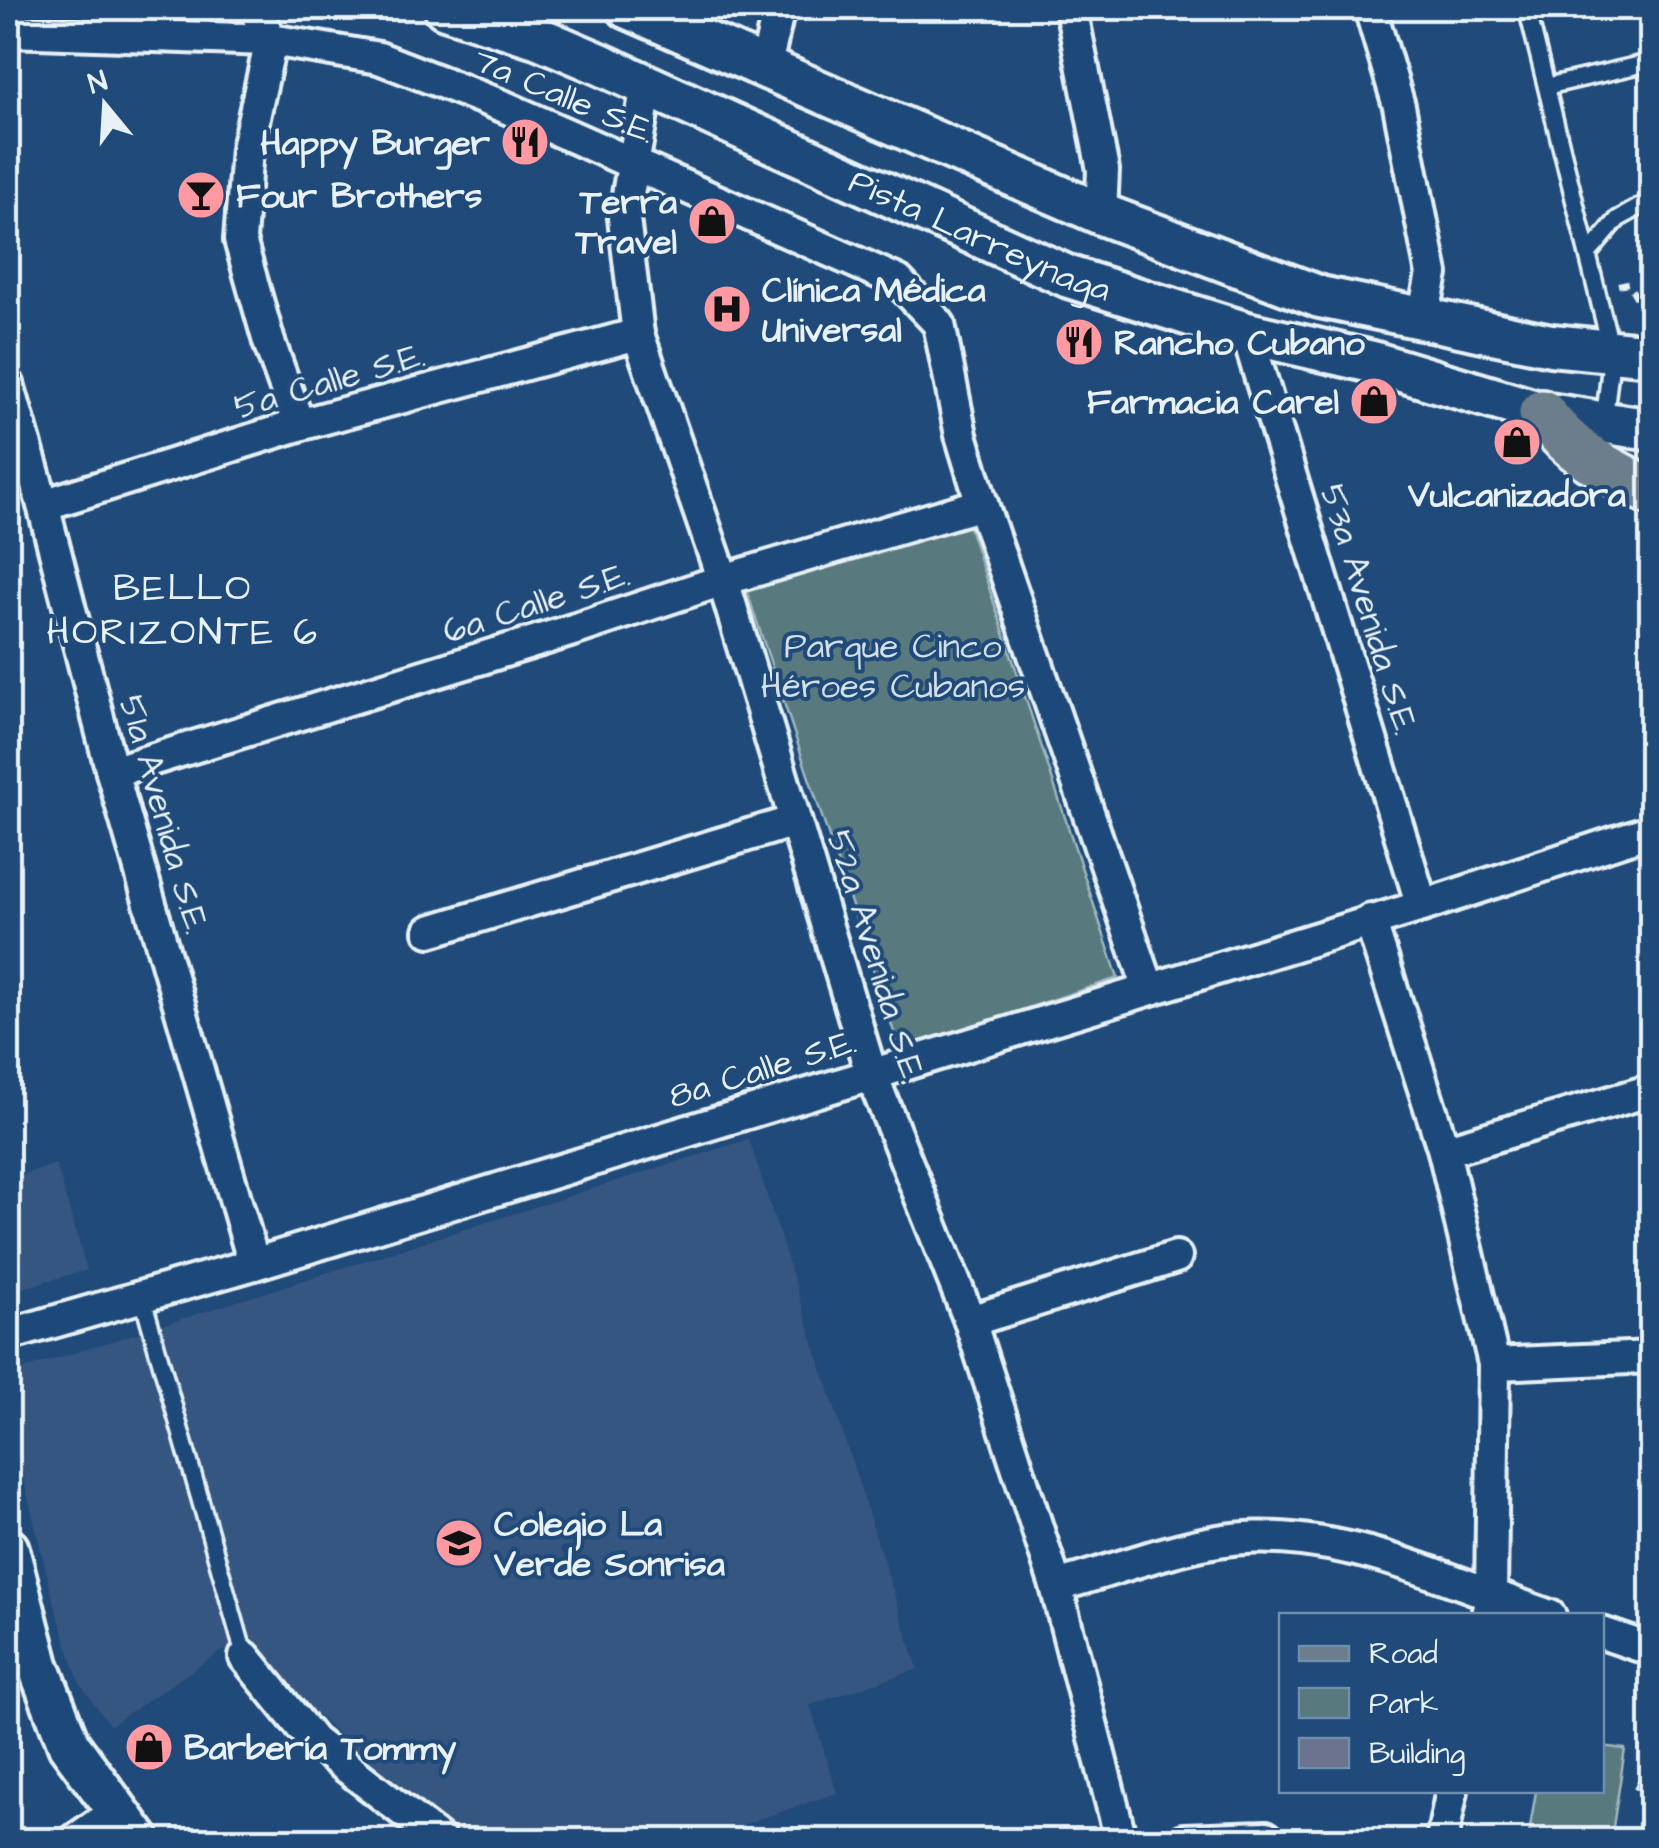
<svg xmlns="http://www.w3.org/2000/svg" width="1659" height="1848" font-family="'Architects Daughter',sans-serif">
<defs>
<filter id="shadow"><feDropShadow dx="9" dy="-9" stdDeviation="0" flood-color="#0009"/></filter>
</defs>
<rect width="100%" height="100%" fill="#1f4a7a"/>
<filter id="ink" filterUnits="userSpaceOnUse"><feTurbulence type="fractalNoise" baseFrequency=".01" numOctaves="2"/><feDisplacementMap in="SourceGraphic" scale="20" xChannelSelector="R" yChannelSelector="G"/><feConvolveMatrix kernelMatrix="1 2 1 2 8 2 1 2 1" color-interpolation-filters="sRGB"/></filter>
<g filter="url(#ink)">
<!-- built -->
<g fill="#365680">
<path d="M 749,1139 L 918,1669 L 810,1705 L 837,1793 L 697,1840 L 453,1840 L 242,1645 L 218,1653 L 110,1726 L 79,1682 L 53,1600 L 8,1414 L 8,1374 Z"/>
<path d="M 56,1164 L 87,1270 L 8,1292 L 8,1179 Z"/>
</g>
<!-- green -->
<g fill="#587a7f" stroke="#a0b6bc" stroke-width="2.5">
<path d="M 967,521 L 1118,978 L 900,1050 L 745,586 Z"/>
<path d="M 1602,1746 L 1625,1749 L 1611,1840 L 1528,1840 L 1536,1791 L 1602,1790 Z"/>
</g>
<!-- building -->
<path fill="#6b738e" stroke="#e8f1f8" stroke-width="2.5" filter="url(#shadow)" d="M 1652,1755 L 1652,1796 L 1635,1788 Z"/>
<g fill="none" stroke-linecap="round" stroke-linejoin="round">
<!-- lane casing -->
<g stroke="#e8f1f8" stroke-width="22">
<g id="lane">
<path d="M 1527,8 L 1612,353 L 1604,422"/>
<path d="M 1548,86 L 1652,62"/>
<path d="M 1589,253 L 1618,219 L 1652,200"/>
<path d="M 142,1296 L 245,1657"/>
</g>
</g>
<!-- street casing -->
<g stroke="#e8f1f8" stroke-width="38">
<g id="street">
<path d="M 254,8 L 271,40 L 247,149 L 240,240 L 269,342 L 299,425"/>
<path d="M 1071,8 L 1103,170 L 1101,214"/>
<path d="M 1370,8 L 1399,106 L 1432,274 L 1423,318"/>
<path d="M 8,31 L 271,40 L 379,58 L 505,107 L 898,281 L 939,324 L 961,435 L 982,504 L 1149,989"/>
<path d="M 765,70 L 779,8"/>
<path d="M 647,84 L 624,218 L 638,334 L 723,580 L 871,1073 L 970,1321 L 1056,1586 L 1121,1840"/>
<path d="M 1247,333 L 1422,906"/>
<path d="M 8,384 L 43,505 L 112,772 L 254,1264"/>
<path d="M 43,505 L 299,425 L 638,334"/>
<path d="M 112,772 L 576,629 L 723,580 L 982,504"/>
<path d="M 1370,920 L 1444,1151 L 1494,1364 L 1491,1595 L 1487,1616"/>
<path d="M 430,931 L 795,821"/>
<path d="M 1444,1151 L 1652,1090"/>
<path d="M 970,1321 L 1176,1257"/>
<path d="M 8,1335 L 254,1264 L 1422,906 L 1652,830"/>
<path d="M 1494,1364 L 1652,1357"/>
<path d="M 1056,1586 C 1108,1572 1165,1550 1218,1541 C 1328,1522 1448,1581 1550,1616"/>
<path d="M 1602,1633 L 1652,1650"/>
<path d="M 245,1657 L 313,1741 L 440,1840"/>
<path d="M 75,1840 L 116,1811"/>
<path d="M 1184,1840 L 1266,1837"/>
<path d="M 1442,1840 L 1452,1790"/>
</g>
</g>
<!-- secondary casing -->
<g stroke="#e8f1f8" stroke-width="48">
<g id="secondary">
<path id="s1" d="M 445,8 L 539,38 L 600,64 L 1069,277 L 1247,333 L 1372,362 L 1542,413 L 1652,430"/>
<path d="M 628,8 L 1101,214 L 1320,297 L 1551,345 L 1652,355"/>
<path d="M 8,1549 L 38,1665 L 69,1745 L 139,1840"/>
</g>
</g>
<!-- primary casing -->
<g stroke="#e8f1f8" stroke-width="52">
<path id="primary" d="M 1542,413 C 1576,457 1603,467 1652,492"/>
</g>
<!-- path -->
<path stroke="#e8f1f8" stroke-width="6" stroke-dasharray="10 8" stroke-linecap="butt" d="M 1618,285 L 1628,283 L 1639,302 L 1652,310"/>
<!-- lane -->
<use href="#lane" stroke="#1f4a7a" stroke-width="15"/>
<!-- street -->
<use href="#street" stroke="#1f4a7a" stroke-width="30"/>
<!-- secondary -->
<use href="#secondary" stroke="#1f4a7a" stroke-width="40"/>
<!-- primary -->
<use href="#primary" stroke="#6c7d8b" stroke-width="45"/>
</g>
</g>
<!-- icons -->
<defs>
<g id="restaurant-disc" transform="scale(2.5)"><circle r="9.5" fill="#ff9aa2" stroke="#1f4a7a"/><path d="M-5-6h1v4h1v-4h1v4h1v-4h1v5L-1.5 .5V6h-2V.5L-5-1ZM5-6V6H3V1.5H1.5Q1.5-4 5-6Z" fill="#111"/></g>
<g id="bar-disc" transform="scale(2.5)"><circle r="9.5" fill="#ff9aa2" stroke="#1f4a7a"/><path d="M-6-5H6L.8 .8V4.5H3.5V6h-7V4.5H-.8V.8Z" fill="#111"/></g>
<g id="shop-disc" transform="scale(2.5)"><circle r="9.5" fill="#ff9aa2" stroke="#1f4a7a"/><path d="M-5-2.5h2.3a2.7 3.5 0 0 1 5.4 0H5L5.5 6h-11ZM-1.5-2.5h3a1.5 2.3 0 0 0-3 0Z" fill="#111"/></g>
<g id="hospital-disc" transform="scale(2.5)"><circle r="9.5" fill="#ff9aa2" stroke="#1f4a7a"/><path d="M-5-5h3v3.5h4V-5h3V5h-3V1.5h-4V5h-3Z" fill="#111"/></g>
<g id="school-disc" transform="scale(2.5)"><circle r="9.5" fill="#ff9aa2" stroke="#1f4a7a"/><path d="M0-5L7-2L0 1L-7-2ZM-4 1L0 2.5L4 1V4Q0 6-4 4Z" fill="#111"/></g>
</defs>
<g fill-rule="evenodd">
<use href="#restaurant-disc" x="525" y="142"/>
<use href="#bar-disc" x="201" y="195"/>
<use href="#shop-disc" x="712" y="221"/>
<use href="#hospital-disc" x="727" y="309"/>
<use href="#restaurant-disc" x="1079" y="342"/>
<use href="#shop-disc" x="1374" y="401"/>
<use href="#shop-disc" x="1517" y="442"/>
<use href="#school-disc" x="459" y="1543"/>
<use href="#shop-disc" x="149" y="1747"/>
</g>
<g text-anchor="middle" stroke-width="8" stroke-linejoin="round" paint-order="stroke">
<!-- street labels -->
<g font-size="35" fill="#e8f1f8" stroke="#1f4a7a">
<text transform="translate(565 95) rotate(23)" y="12">7a Calle S.E.</text>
<text dy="12" stroke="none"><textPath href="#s1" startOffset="582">Pista Larreynaga</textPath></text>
<text transform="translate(329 380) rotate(-16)" y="12">5a Calle S.E.</text>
<text transform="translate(536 602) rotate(-18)" y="12">6a Calle S.E.</text>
<text transform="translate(1370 609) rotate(73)" y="12">53a Avenida S.E.</text>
<text transform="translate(165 814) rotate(74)" y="12">51a Avenida S.E.</text>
<text transform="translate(877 956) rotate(73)" y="12">52a Avenida S.E.</text>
<text transform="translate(762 1068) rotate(-17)" y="12">8a Calle S.E.</text>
</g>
<!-- poi labels -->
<g font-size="35" font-weight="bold" fill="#e8f1f8" stroke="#1f4a7a" text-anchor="start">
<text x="490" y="154" text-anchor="end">Happy Burger</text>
<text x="236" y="207">Four Brothers</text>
<text x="677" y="213" text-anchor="end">Terra<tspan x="677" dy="40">Travel</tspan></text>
<text x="762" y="301">Clínica Médica<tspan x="762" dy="40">Universal</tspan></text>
<text x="1114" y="354">Rancho Cubano</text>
<text x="1339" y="413" text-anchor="end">Farmacia Carel</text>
<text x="1517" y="506" text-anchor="middle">Vulcanizadora</text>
<text x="494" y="1535">Colegio La<tspan x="494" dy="40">Verde Sonrisa</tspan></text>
<text x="184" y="1759">Barbería Tommy</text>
</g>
<!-- park labels -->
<g font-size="35" fill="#d2dfe6" stroke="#1f4a7a">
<text x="893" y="657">Parque Cinco<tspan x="893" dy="40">Héroes Cubanos</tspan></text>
</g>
<!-- neighbourhood labels -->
<g font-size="38" letter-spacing="2.5" fill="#e8f1f8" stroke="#1f4a7a">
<text x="183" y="600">BELLO<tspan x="183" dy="44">HORIZONTE 6</tspan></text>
</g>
</g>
<!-- margin -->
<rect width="1659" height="1848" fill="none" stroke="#1f4a7a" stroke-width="40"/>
<rect x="20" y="20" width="1619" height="1808" fill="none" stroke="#e8f1f8" stroke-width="4" filter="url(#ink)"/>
<!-- legend -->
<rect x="1279" y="1613" width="325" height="180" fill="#1f4a7a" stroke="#6f8dac" stroke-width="2.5"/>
<rect x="1299" y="1646" width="50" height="15" fill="#6c7d8b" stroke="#6f8dac" stroke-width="2.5"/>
<text x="1369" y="1663" font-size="30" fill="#e8f1f8">Road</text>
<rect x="1299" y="1688" width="50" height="30" fill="#587a7f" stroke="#6f8dac" stroke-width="2.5"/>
<text x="1369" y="1713" font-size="30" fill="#e8f1f8">Park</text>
<rect x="1299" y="1738" width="50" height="30" fill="#6b738e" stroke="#6f8dac" stroke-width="2.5"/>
<text x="1369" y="1763" font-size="30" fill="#e8f1f8">Building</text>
<!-- north arrow -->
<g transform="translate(105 105) rotate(342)" stroke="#1f4a7a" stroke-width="8" paint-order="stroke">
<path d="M0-8L18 38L0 25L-18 38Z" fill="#e8f1f8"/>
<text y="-15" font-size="28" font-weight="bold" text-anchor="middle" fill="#e8f1f8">N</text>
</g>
</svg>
